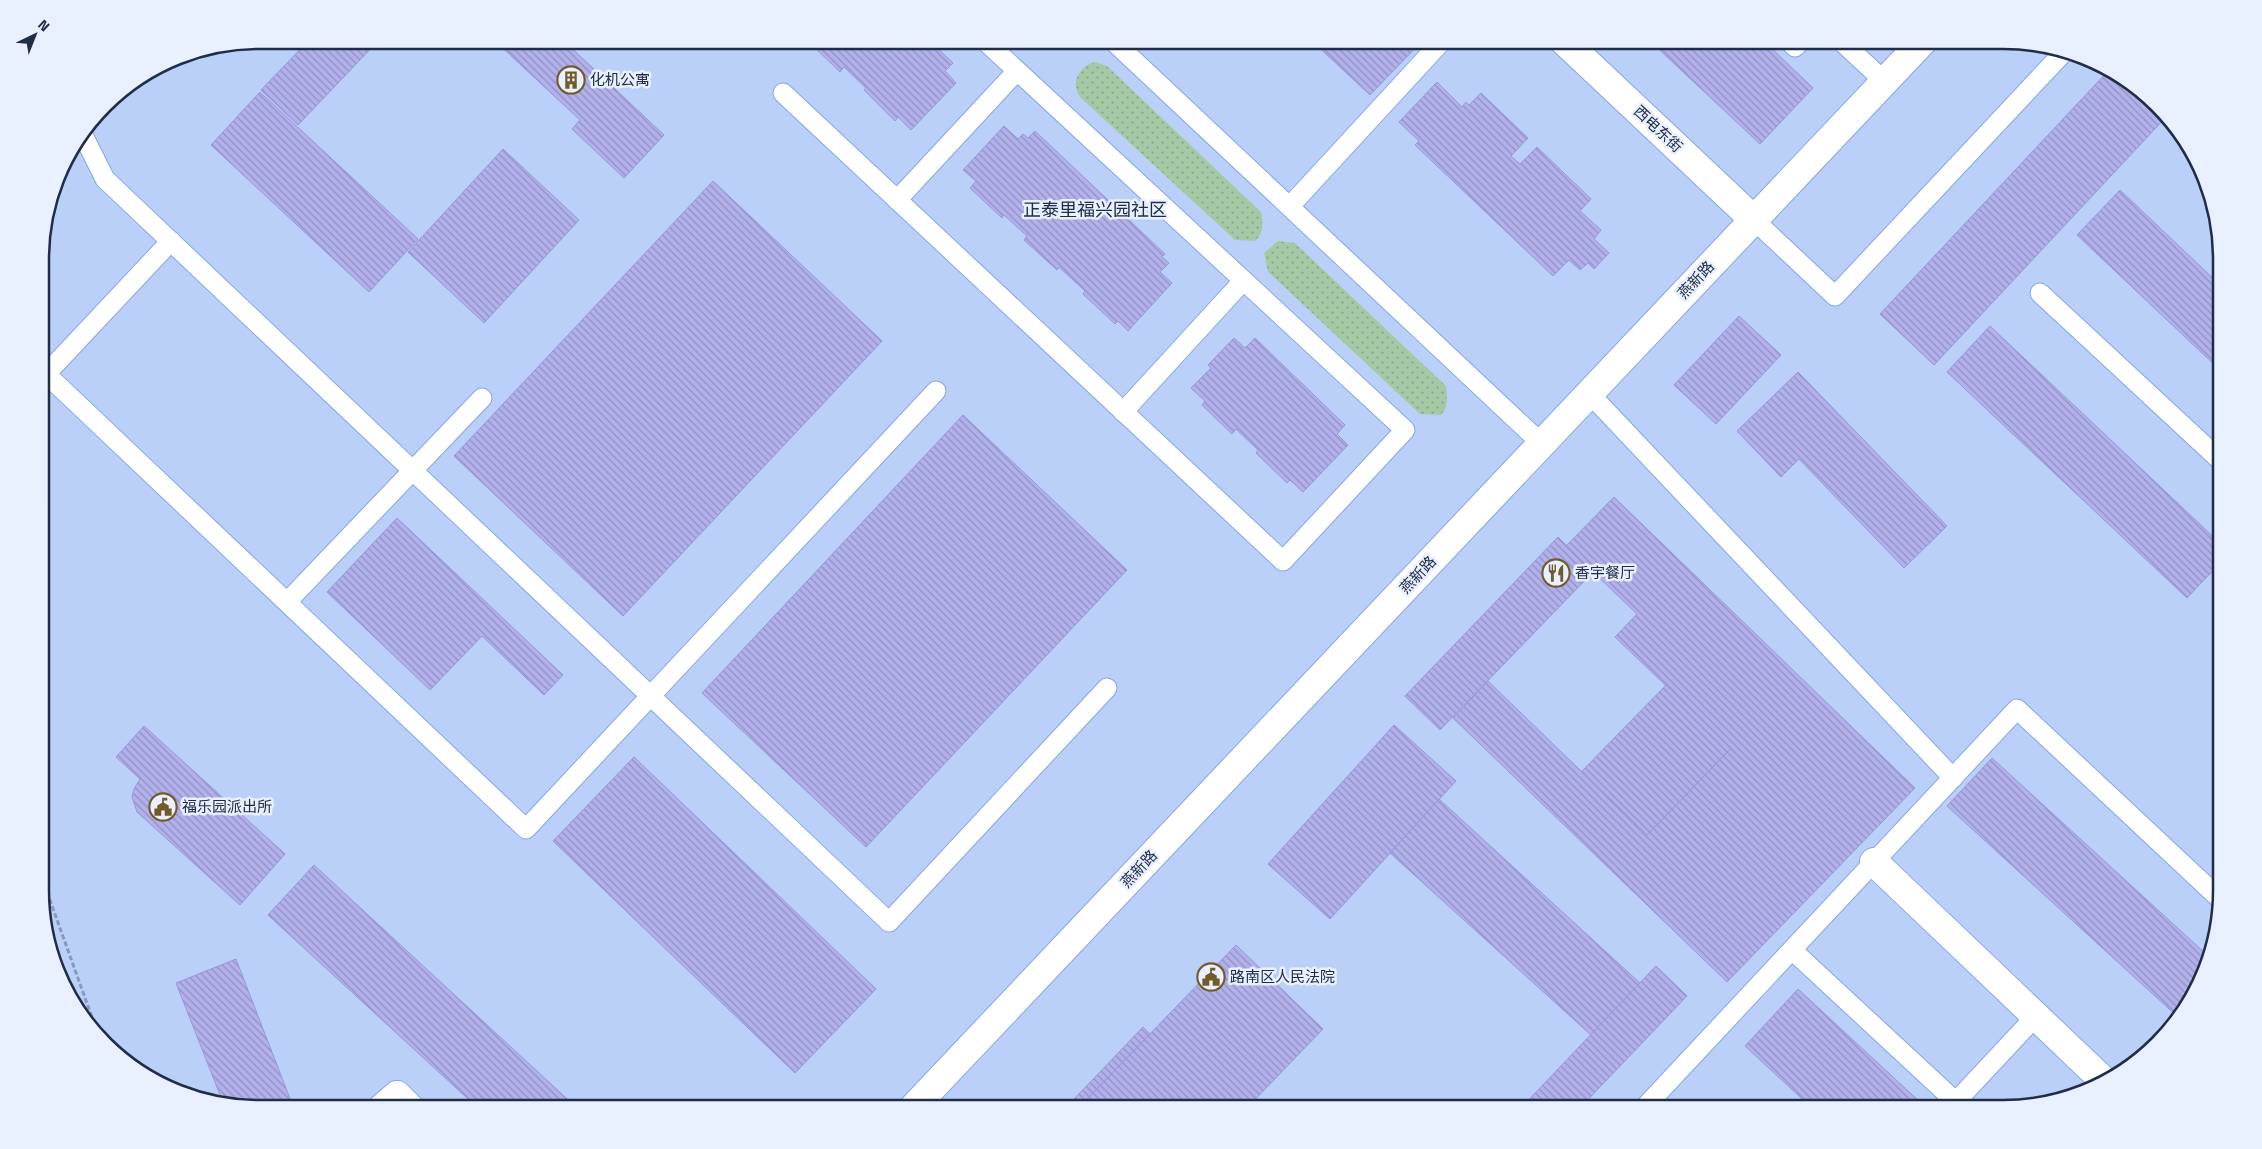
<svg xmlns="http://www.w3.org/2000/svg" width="2262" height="1149" font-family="'Titillium Web','Noto Sans SC',sans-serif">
<defs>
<pattern id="grass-dots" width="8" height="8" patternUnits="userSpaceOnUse" patternTransform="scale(1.25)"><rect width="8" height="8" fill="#a6c9a5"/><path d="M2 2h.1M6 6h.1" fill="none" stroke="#87a488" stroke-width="1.8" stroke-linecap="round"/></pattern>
<pattern id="building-back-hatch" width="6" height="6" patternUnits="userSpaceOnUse" patternTransform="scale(1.25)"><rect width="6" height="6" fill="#b2b1ec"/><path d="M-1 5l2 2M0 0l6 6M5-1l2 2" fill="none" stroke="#9090c1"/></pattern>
</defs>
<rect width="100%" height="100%" fill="#bbd0f9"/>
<!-- grass -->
<g fill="url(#grass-dots)">
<path d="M 1095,62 L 1107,66 L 1261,212 C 1263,223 1264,233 1255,241 L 1235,240 L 1080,97 C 1070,83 1079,66 1095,62 Z"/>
<path d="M 1278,241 L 1295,243 L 1446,386 C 1447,397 1449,407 1441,415 L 1420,414 L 1268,272 L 1264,253 Z"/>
</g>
<!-- building -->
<g fill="url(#building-back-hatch)" stroke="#9795dd">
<path d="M 309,40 L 379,40 L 298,125 L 261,90 Z"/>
<path d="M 494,40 L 563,40 L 664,135 L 624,178 L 572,129 L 580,120 Z"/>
<path d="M 812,40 L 929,40 L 953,63 L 945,71 L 956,83 L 911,130 L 898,117 L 895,121 L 864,90 L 866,88 L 844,67 L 840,72 L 810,43 Z"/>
<path d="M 1311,40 L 1423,40 L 1370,95 Z"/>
<path d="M 1649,40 L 1763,40 L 1813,88 L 1760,144 Z"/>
<path d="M 2110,69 L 2147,94 L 2167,116 L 1934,365 L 1880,314 Z"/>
<path d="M 1437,82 L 1462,107 L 1466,102 L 1469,105 L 1481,93 L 1528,138 L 1511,156 L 1520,164 L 1537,147 L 1591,199 L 1580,211 L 1601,230 L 1594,239 L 1609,253 L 1594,269 L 1588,263 L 1580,270 L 1569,260 L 1553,276 L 1415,145 L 1419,141 L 1399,122 Z"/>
<path d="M 260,92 L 418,239 L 369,292 L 211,145 Z"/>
<path d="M 1004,126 L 1018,139 L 1023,134 L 1028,138 L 1035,131 L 1165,254 L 1162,257 L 1169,263 L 1160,272 L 1172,283 L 1128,331 L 1118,321 L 1115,324 L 1083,294 L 1085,291 L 1059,267 L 1057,270 L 1024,240 L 1027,236 L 1004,215 L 1002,218 L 970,188 L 976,181 L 963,170 Z"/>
<path d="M 503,149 L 579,220 L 484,323 L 408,252 Z"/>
<path d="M 713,181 L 882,341 L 623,616 L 454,456 Z"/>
<path d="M 2120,190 L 2220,285 L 2221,371 L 2077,235 Z"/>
<path d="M 1739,316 L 1781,355 L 1716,424 L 1674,385 Z"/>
<path d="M 1990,326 L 2221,544 L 2221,562 L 2187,598 L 1947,372 Z"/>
<path d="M 1234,338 L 1245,348 L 1255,338 L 1345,425 L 1337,434 L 1348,445 L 1303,492 L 1290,480 L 1287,483 L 1256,453 L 1258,450 L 1236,429 L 1232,434 L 1202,405 L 1205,401 L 1191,388 L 1211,368 L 1208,365 Z"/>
<path d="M 1798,372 L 1947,526 L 1904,568 L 1799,459 L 1781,477 L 1737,431 Z"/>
<path d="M 963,415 L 1127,570 L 866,847 L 702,693 Z"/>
<path d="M 1614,497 L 1915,788 L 1727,982 L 1453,718 L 1488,681 L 1647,835 L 1731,748 L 1615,637 L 1637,614 L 1566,546 Z"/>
<path d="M 397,518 L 563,675 L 544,695 L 482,636 L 430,690 L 327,592 Z"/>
<path d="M 1558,537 L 1593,572 L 1440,730 L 1405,696 Z"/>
<path d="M 1666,685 L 1731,748 L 1647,835 L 1582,771 Z"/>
<path d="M 1394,725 L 1456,781 L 1330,919 L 1268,864 Z"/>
<path d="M 144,726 L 285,854 L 240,905 L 137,812 L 132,797 L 134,789 L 140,779 L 116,757 Z"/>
<path d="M 634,757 L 876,989 L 795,1073 L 553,841 Z"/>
<path d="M 1992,758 L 2207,955 L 2200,987 L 2179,1018 L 1947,806 Z"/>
<path d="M 1439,799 L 1640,983 L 1591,1035 L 1390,853 Z"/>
<path d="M 314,865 L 578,1109 L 479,1109 L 268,915 Z"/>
<path d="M 1236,945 L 1323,1029 L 1246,1109 L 1091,1109 L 1084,1102 Z"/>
<path d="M 236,959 L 294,1109 L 259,1109 L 222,1100 L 176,983 Z"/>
<path d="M 1656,966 L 1687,996 L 1579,1109 L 1520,1109 Z"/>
<path d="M 1798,989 L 1920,1102 L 1915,1109 L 1813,1109 L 1745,1046 Z"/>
<path d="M 1143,1027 L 1150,1034 L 1084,1102 L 1091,1109 L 1070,1109 L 1074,1099 Z"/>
</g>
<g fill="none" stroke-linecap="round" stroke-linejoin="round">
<!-- service casing -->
<g stroke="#86a5e8" stroke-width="21">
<g id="service">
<path d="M 1112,40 L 1542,444"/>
<path d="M 1788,40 L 1795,47 L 1802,40"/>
<path d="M 1840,40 L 1884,81"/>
<path d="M 783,93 L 1283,561 L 1405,430 L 984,40"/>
<path d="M 83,135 L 105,179 L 889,922 L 1107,688"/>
<path d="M 897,200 L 1017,71"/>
<path d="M 1290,206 L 1443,40"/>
<path d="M 1753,219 L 1835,296 L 2062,54"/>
<path d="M 171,241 L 46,374 L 526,829 L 936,391"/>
<path d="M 2040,293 L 2221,461"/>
<path d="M 1589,393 L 1953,778"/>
<path d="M 1123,412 L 1243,281"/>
<path d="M 287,602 L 482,398"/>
<path d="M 1792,950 L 1956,1102"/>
<path d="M 1643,1109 L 2017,709 L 2220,899"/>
<path d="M 1949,1109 L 2036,1016"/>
</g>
</g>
<!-- minor casing -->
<g stroke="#86a5e8" stroke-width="30">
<g id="minor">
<path d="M 1563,40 L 1753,219"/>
<path d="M 1874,862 L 2105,1082"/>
<path d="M 381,1109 L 397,1095 L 411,1109"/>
</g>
</g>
<!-- tertiary casing -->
<g stroke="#86a5e8" stroke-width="30">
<path id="tertiary" d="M 912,1109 L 1924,40"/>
</g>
<!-- path -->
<g stroke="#879abe" stroke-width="3" stroke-dasharray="5 2.5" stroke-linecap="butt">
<path d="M 107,104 L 157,68"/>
<path d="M 42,878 L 98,1034"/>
</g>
<!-- service -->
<use href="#service" stroke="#fff" stroke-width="19"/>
<!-- minor -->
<use href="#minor" stroke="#fff" stroke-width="28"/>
<!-- tertiary -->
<use href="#tertiary" stroke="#fff" stroke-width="28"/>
</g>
<!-- icons -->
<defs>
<g id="building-ring" transform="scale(1.4375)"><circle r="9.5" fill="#e9f0ff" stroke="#715b2a" stroke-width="1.5"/><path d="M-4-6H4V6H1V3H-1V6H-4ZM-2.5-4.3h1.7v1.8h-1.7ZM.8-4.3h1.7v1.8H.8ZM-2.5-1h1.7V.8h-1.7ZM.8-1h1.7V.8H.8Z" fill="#715b2a"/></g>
<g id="restaurant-ring" transform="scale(1.4375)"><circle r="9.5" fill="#e9f0ff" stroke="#715b2a" stroke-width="1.5"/><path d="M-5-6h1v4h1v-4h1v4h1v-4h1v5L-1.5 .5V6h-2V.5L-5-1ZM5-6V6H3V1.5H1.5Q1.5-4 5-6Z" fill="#715b2a"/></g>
<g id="civic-ring" transform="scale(1.4375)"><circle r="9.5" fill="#e9f0ff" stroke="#715b2a" stroke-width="1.5"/><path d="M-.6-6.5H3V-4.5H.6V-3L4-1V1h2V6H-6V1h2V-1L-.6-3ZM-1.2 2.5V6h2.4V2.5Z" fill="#715b2a"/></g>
</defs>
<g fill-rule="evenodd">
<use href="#building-ring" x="571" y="80"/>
<use href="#restaurant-ring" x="1556" y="573"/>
<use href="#civic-ring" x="163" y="807"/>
<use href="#civic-ring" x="1211" y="977"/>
</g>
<g text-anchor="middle" stroke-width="5" stroke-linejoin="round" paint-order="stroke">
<!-- poi labels -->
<g font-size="15" fill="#202d48" stroke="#e9f0ff" text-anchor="start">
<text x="590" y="85">化机公寓</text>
<text x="1575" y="578">香宇餐厅</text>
<text x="182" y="812">福乐园派出所</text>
<text x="1230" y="982">路南区人民法院</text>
</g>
<!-- street labels -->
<g font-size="15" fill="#202d48" stroke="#e9f0ff">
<text transform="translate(1658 129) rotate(43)" y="5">西电东街</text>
<text transform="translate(1696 280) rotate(-47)" y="5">燕新路</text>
<text transform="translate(1418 575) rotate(-47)" y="5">燕新路</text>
<text transform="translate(1139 869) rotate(-47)" y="5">燕新路</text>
</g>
<!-- quarter labels -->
<g font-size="18" fill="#202d48" stroke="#e9f0ff">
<text x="1095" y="216">正泰里福兴园社区</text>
</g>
</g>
<!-- crop -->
<path d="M0 0H2262V1149H0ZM259 49H2003A210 210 0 0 1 2213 259V890A210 210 0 0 1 2003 1100H259A210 210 0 0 1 49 890V259A210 210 0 0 1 259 49Z" fill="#e9f0ff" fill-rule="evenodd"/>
<path fill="none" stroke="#202d48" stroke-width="2.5" d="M259 49H2003A210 210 0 0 1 2213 259V890A210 210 0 0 1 2003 1100H259A210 210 0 0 1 49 890V259A210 210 0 0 1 259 49Z"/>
<!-- north arrow -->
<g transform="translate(35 35) rotate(43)" stroke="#e9f0ff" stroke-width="4" paint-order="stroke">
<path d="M0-4L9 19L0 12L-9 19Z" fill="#202d48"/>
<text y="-8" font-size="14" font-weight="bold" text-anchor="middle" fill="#202d48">N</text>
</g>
</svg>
